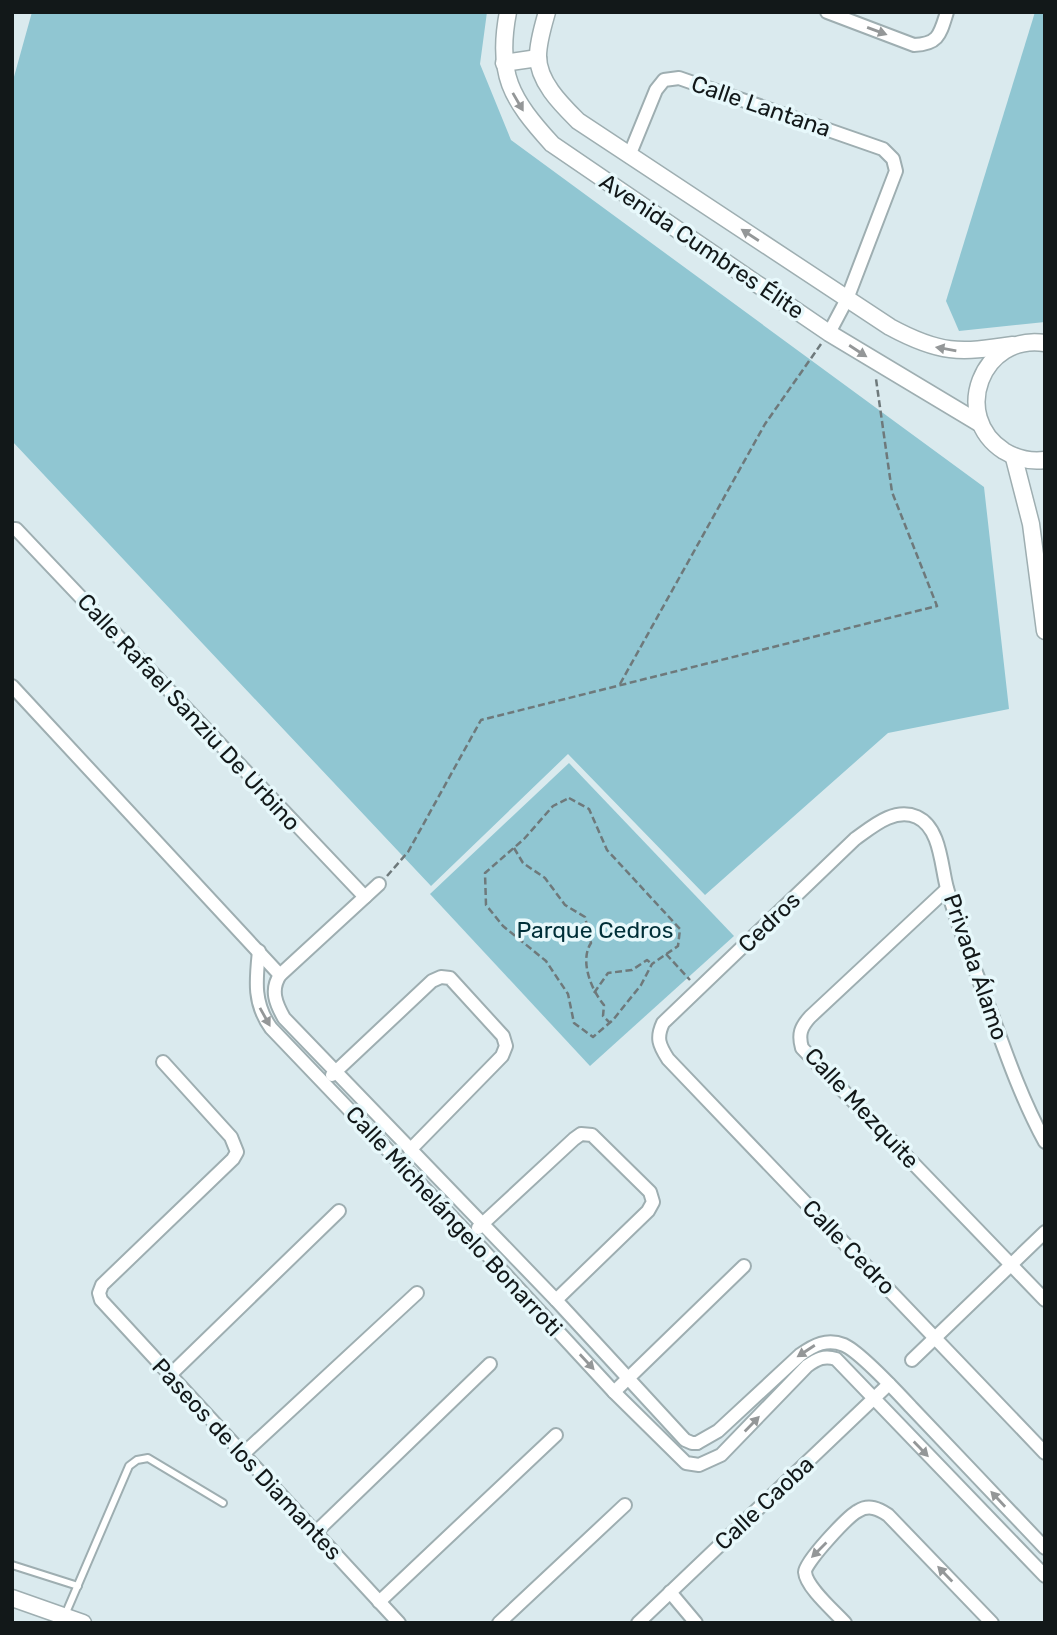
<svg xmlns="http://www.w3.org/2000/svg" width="1057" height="1635" font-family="Rubik,sans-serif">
<rect width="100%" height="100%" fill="#daeaee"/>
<!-- green -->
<g fill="#90c6d2">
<path d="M 32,12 L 487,12 L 480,64 L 511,140 L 984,487 L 1009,709 L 888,733 L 705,895 L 568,754 L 431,886 L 12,441 L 12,84 Z"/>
<path d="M 1035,12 L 1045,12 L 1045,322 L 959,331 L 946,301 Z"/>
<path d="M 569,763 L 734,936 L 590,1066 L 430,894 Z"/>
</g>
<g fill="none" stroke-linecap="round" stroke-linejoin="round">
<!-- service casing -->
<g stroke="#9eaeb1" stroke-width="10">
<g id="service">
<path d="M 12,1565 L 78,1586"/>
<path d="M 65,1615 L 129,1466 L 137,1460 L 148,1458 L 223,1503"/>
</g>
</g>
<!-- minor casing -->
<g stroke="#9eaeb1" stroke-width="16">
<g id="minor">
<path d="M 827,12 L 914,45 C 939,44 940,34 947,12"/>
<path d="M 629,156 L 656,90 L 664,80 L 679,78 L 883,149 L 893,159 L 896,171 L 847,299 L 829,333"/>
<path d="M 12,529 L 16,529 L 365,897"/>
<path d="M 12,686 L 280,975"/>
<path d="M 379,884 L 280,975 C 270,990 276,1004 284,1018 L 556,1300 L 685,1440 L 692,1443 L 697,1443"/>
<path d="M 947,889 L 810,1017 C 801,1027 798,1034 802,1048 L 1045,1300"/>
<path d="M 259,951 C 256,980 253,1003 271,1028 L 470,1236 L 614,1392 L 686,1463 L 699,1465 L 721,1455 L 807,1366 C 817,1359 824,1355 836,1359 L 1045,1576"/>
<path d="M 163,1062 L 231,1137 L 237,1152 L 233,1159 L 102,1285 L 99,1293 L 101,1300 L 399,1623"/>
<path d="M 332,1075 L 432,981 L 441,977 L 450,978 L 503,1036 L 506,1046 L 502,1056 L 410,1150"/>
<path d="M 1045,1142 C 1021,1098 1005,1051 988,1004 C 974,966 958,928 947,888 C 941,867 941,828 917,817 C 894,807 872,827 855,839 L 663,1023 C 656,1038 659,1045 668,1059 L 1045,1453"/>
<path d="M 478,1228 L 574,1139 L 581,1134 L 592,1135 L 650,1192 L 653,1202 L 648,1211 L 556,1300"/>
<path d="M 912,1360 L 1045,1232"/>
<path d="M 169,1376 L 339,1211"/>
<path d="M 614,1392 L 744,1266"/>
<path d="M 697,1443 L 718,1431 L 800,1355 C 814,1345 827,1338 844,1345 C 860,1352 898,1393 911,1407 C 956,1454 1000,1501 1045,1548"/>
<path d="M 243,1454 L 417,1293"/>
<path d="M 316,1532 L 490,1364"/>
<path d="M 670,1592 L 696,1623"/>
<path d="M 379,1602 L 556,1435"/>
<path d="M 499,1623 L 625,1505"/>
<path d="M 638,1623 L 889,1384"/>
<path d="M 845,1623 C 834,1611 806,1587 805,1572 C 805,1562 848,1516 858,1511 C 869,1504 879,1509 888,1515 L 992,1623"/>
</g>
</g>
<!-- tertiary casing -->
<g stroke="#9eaeb1" stroke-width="19">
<g id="tertiary">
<path d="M 508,12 C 496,74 511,99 552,144 L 829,333 L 979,423"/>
<path d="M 547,12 C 543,26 538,42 538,56 C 538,82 562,105 578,121 L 890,327 C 940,354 959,353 1013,345"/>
<path d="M 504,63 L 538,58"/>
<path d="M 1045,343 C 982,333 950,416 1004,451 C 1017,459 1029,462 1045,460"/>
<path d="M 1014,458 L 1031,524 L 1045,631"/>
<path d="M 12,1598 L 83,1623"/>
</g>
</g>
<!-- path -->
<g stroke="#6e797b" stroke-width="2.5" stroke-dasharray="7 3.5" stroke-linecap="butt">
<path d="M 620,684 L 765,424 L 821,344"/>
<path d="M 569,798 L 589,809 L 607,850 L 680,929 L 678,946 L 652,964 L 641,985 L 613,1020 L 593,1037 L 574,1023 L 568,994 L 546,961 L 503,926 L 486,905 L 485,873 L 524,839 L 553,806 Z"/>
<path d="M 514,848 L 523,863 L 545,878 L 565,905 L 585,917 L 591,943 C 579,961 592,991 604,1005 L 603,1016 L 610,1023"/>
<path d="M 387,876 L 408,852 L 481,720 L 937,606 L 892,492 L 876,379"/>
<path d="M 666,954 L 690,980"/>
<path d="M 594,993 L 608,973 L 632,970 L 647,960 L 652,964"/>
</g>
<!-- service -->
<use href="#service" stroke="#fff" stroke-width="6"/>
<!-- minor -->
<use href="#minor" stroke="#fff" stroke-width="12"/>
<!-- tertiary -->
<use href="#tertiary" stroke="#fff" stroke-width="16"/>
</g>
<!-- one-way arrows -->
<defs><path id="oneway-solid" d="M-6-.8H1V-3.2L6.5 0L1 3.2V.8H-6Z" transform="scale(1.75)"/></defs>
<g fill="#949798">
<use href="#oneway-solid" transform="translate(877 31) rotate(20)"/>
<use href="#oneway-solid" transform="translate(518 102) rotate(60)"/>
<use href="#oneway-solid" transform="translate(750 235) rotate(-147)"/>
<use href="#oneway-solid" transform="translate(946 349) rotate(-170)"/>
<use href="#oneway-solid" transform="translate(858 351) rotate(33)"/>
<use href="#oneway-solid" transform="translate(265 1017) rotate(61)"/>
<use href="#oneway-solid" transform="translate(806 1351) rotate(147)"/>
<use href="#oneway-solid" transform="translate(587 1362) rotate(47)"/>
<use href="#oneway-solid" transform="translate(752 1424) rotate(-46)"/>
<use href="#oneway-solid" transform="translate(921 1449) rotate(46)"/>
<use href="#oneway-solid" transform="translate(998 1499) rotate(-133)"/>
<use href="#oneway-solid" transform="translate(819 1550) rotate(135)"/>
<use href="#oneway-solid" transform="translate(945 1574) rotate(-134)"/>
</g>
<g text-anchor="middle" stroke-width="7" stroke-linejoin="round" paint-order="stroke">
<!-- street labels -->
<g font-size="23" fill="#121819" stroke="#e7f8fb">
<text transform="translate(761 106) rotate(19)" y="8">Calle Lantana</text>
<text transform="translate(702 246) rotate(34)" y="8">Avenida Cumbres Élite</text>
<text transform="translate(189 712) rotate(47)" y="8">Calle Rafael Sanziu De Urbino</text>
<text transform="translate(769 922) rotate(-44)" y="8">Cedros</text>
<text transform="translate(976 967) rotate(71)" y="8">Privada Álamo</text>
<text transform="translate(862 1108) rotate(47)" y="8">Calle Mezquite</text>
<text transform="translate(454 1221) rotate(47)" y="8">Calle Michelángelo Bonarroti</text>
<text transform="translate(849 1247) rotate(46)" y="8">Calle Cedro</text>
<text transform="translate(247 1459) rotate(47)" y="8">Paseos de los Diamantes</text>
<text transform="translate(764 1503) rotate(-43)" y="8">Calle Caoba</text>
</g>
<!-- park labels -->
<g font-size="23" fill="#002f38" stroke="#e7f8fb">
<text x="595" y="938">Parque Cedros</text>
</g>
</g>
<!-- border -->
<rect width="1057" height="1635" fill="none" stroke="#121819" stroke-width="28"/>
</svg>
